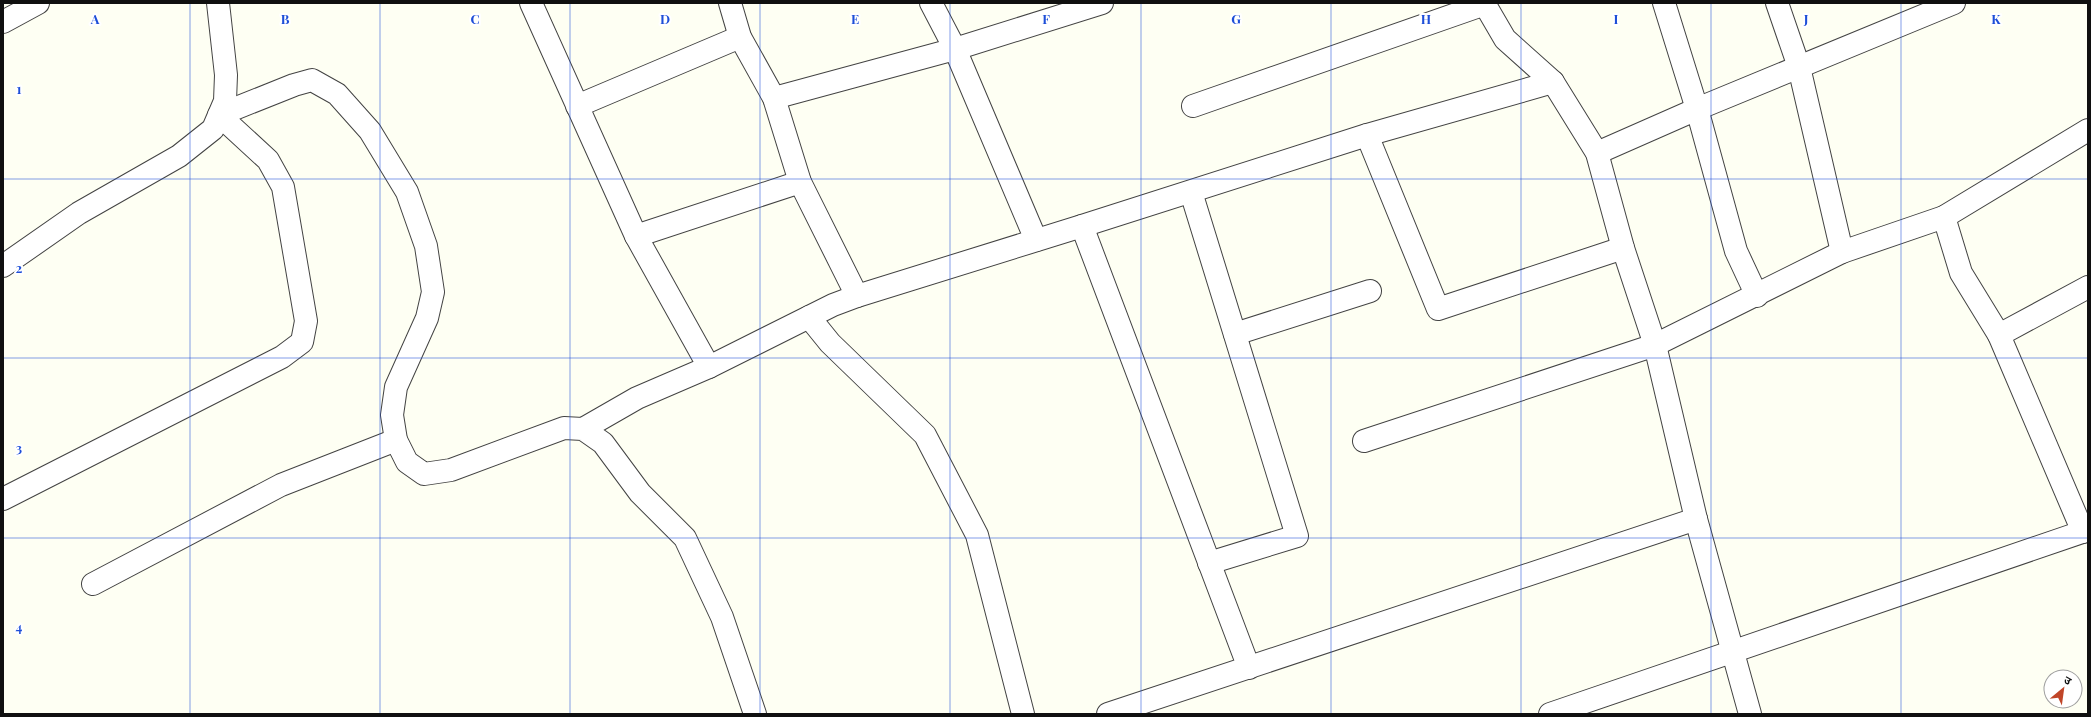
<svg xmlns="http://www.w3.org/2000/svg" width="2091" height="717" font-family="'Playfair Display','Noto Sans Devanagari',serif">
<rect width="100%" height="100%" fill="#fefff3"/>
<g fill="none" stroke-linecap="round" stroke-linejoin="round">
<!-- street casing -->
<g stroke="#434343" stroke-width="24">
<g id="street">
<path d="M 531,3 L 636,236 L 709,367"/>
<path d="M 730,3 L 740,37 L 774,98 L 800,182 L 857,296 L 1082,226 L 1367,135 L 1553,82"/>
<path d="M 931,3 L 955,49 L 1036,240"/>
<path d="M 1484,3 L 1505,39 L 1553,82 L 1597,153 L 1623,248 L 1655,345 L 1696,519 L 1750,714"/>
<path d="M 1664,3 L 1697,109 L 1736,251 L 1757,296"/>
<path d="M 1777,3 L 1799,67 L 1842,252"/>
<path d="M 3,22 L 38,3"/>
<path d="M 774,98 L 955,49 L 1102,3"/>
<path d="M 577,106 L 740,37"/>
<path d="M 1193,106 L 1485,4"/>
<path d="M 1367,135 L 1438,309 L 1623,248"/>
<path d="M 1597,153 L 1697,109 L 1954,3"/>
<path d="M 1191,192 L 1297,536 L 1209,563"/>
<path d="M 1944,217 L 1961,273 L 1999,335"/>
<path d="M 1082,226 L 1249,668"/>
<path d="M 636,236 L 800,182"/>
<path d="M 3,266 L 79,213 L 179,156 L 213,129 L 225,101 L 226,75 L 218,3"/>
<path d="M 809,317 L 830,343 L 925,435 L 977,535 L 1023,714"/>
<path d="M 1235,334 L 1370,291"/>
<path d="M 583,429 L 637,398 L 709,367 L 833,305 L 857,296"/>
<path d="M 1364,441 L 1655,345 L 1842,252 L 1944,217 L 2088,130"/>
<path d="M 3,499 L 282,357 L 302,342 L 306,321 L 283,187 L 268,160 L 219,115 L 294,85 L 312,80 L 337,94 L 370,131 L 407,192 L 426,246 L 433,292 L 427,318 L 396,387 L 392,415 L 396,440 L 407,462 L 424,474 L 451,470 L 564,428 L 583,429 L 603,443 L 640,493 L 685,538 L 722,617 L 755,714"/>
<path d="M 2083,532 L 1999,335 L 2088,287"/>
<path d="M 93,584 L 281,485 L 396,440"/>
<path d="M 1108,714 L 1696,519"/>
<path d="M 1550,714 L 2088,530"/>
</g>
</g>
<!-- street -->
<use href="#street" stroke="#fff" stroke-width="22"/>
</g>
<!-- grid -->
<path fill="none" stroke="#1d4ed8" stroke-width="1" stroke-opacity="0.55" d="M 190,3 L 190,714M 380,3 L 380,714M 570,3 L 570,714M 760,3 L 760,714M 950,3 L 950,714M 1141,3 L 1141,714M 1331,3 L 1331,714M 1521,3 L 1521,714M 1711,3 L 1711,714M 1901,3 L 1901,714M 3,179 L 2088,179M 3,358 L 2088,358M 3,538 L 2088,538"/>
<g font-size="13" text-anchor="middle" font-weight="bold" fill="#1d4ed8" stroke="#fff" stroke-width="4" stroke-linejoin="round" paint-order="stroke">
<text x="95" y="24">A</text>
<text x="285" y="24">B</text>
<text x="475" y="24">C</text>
<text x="665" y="24">D</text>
<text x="855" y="24">E</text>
<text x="1046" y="24">F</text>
<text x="1236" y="24">G</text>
<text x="1426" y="24">H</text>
<text x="1616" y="24">I</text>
<text x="1806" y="24">J</text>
<text x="1996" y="24">K</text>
<text x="19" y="94">1</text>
<text x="19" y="273">2</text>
<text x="19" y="453">3</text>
<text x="19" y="632">4</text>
</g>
<!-- border -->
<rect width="2091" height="717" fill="none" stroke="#101010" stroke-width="8"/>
<!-- north arrow -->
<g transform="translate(2063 689) rotate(29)"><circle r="19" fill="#ffffff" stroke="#9f9f9f"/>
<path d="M0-3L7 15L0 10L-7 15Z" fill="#c04528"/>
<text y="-6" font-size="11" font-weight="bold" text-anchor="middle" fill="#101010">उ</text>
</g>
</svg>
